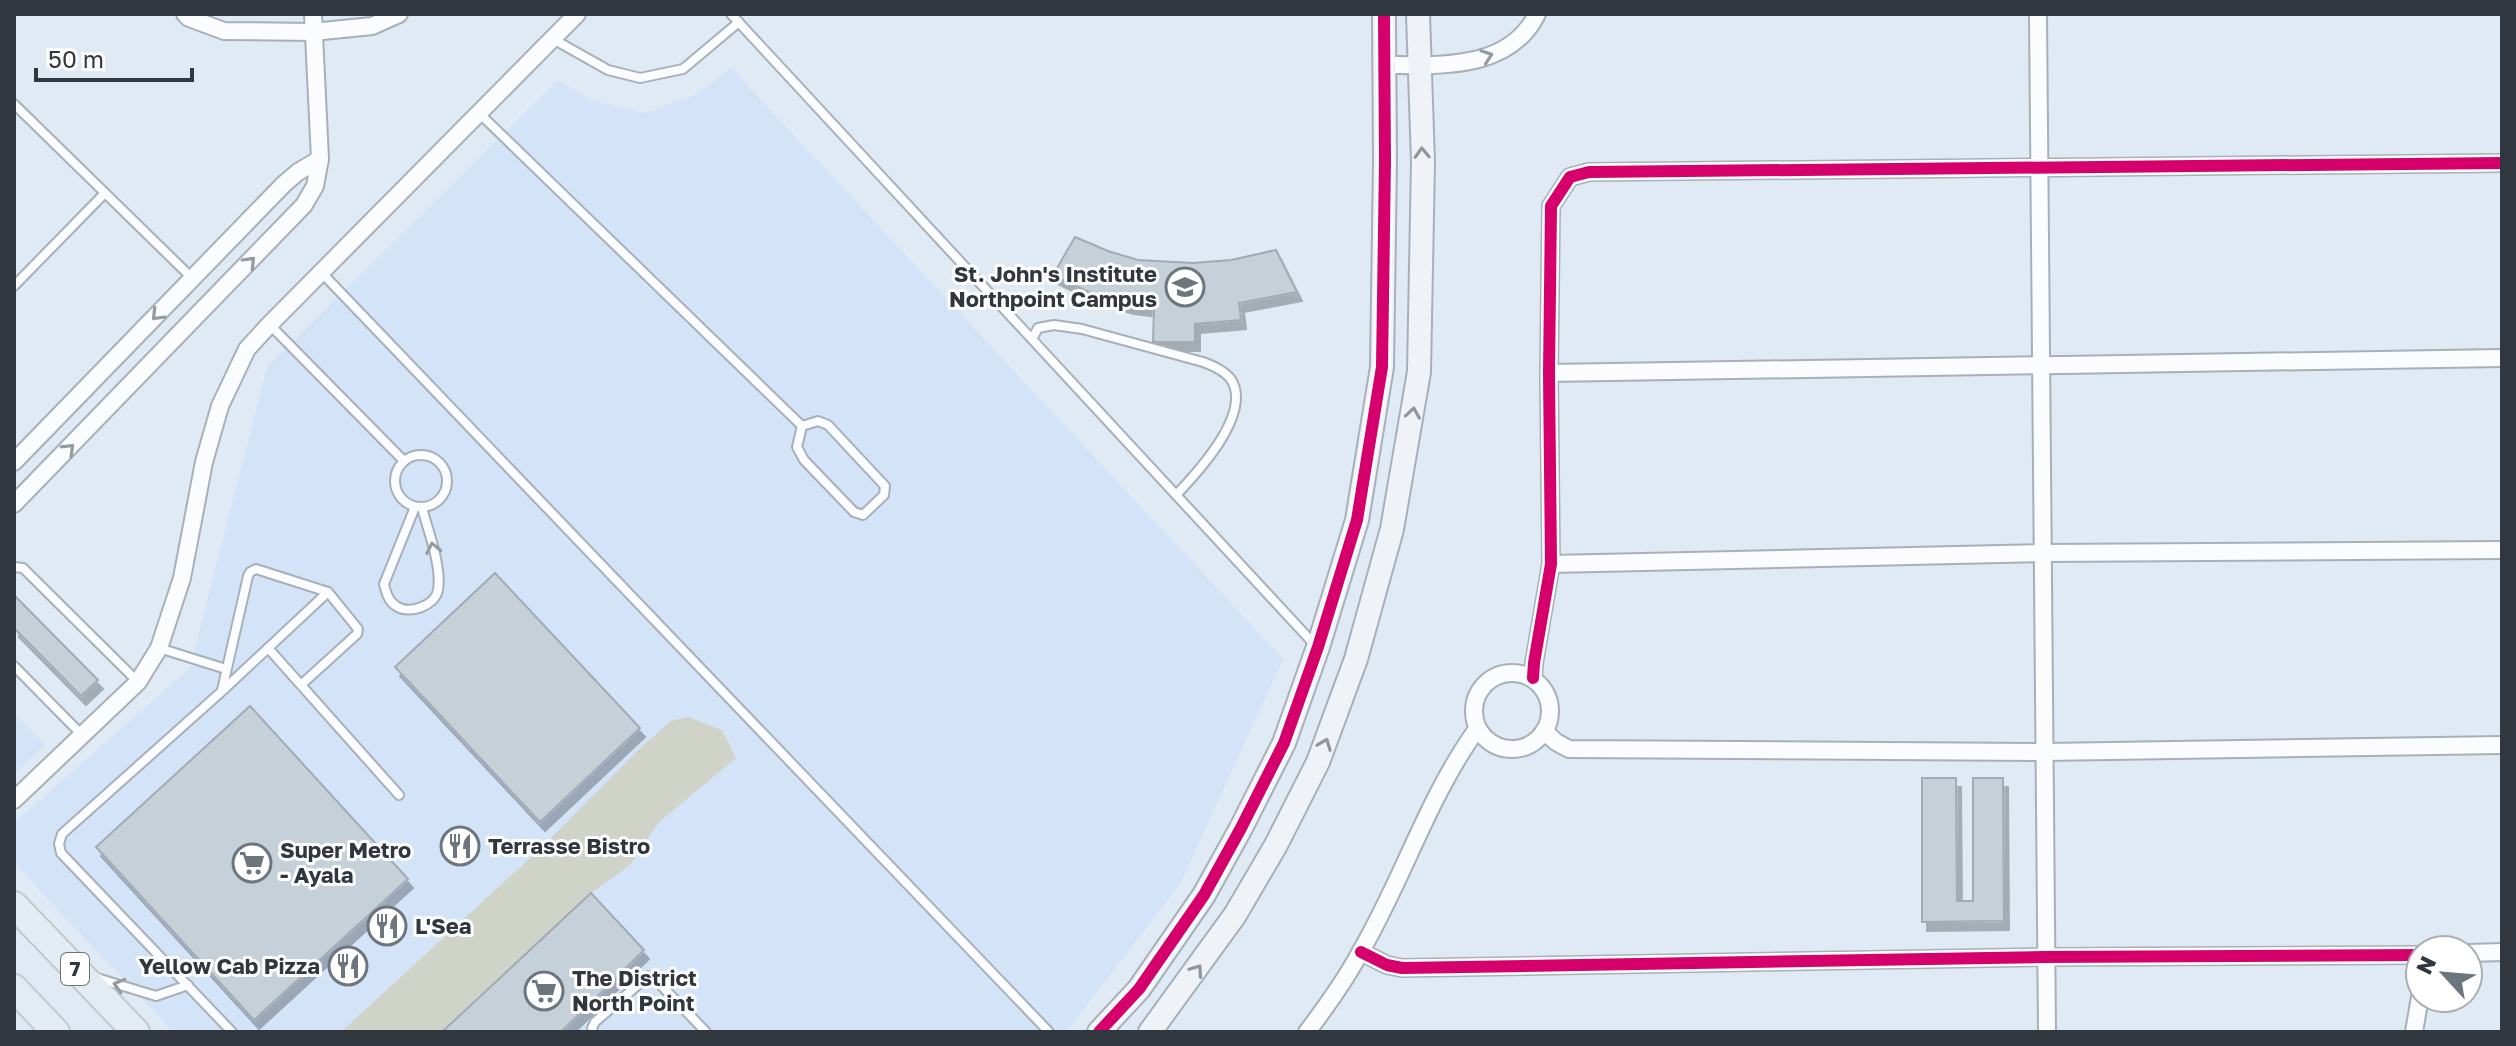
<svg xmlns="http://www.w3.org/2000/svg" width="2516" height="1046" font-family="'Golos Text',sans-serif">
<defs>
<filter id="shadow"><feDropShadow dx="5" dy="9" stdDeviation="0" flood-color="#0004"/></filter>
</defs>
<rect width="100%" height="100%" fill="#dfeaf5"/>
<!-- built -->
<g fill="#d3e4f8">
<path d="M 731,68 L 1283,659 L 1180,884 L 1066,1032 L 173,1032 L 14,863 L 14,823 L 190,668 L 267,367 L 558,80 L 590,100 L 645,113 L 695,95 Z"/>
<path d="M 14,713 L 45,745 L 14,774 Z"/>
</g>
<!-- green -->
<path fill="#d0d3c8" d="M 688,717 L 722,730 L 736,758 L 658,823 L 630,865 L 591,893 L 442,1032 L 341,1032 L 540,849 L 638,750 L 671,721 Z"/>
<!-- building -->
<g fill="#c6d0d9" stroke="#a2abb3" stroke-width="2" filter="url(#shadow)">
<path d="M 1075,237 L 1108,251 L 1138,260 L 1193,263 L 1231,260 L 1276,250 L 1297,292 L 1239,303 L 1241,320 L 1195,324 L 1195,342 L 1153,342 L 1154,308 L 1129,305 L 1099,297 L 1053,275 Z"/>
<path d="M 495,573 L 640,728 L 540,822 L 395,667 Z"/>
<path d="M 14,595 L 98,680 L 81,696 L 14,628 Z"/>
<path d="M 250,706 L 408,879 L 254,1020 L 96,847 Z"/>
<path d="M 1922,778 L 1956,778 L 1957,901 L 1973,901 L 1973,778 L 2003,778 L 2004,921 L 1922,922 Z"/>
<path d="M 591,893 L 644,950 L 561,1032 L 442,1032 Z"/>
</g>
<g fill="none" stroke-linecap="round" stroke-linejoin="round">
<!-- lane casing -->
<g stroke="#a7b0b8" stroke-width="12">
<g id="lane">
<path d="M 731,14 L 1314,644"/>
<path d="M 553,39 L 608,70 L 640,78 L 683,69 L 739,22"/>
<path d="M 14,104 L 192,278"/>
<path d="M 479,113 L 802,426"/>
<path d="M 321,272 L 1049,1032"/>
<path d="M 14,286 L 105,193"/>
<path d="M 270,325 L 403,460"/>
<path d="M 1032,339 L 1038,328 L 1054,325 L 1082,329 L 1203,362 C 1214,366 1228,372 1233,383 C 1249,417 1198,472 1176,495"/>
<path d="M 818,421 L 828,425 L 885,486 L 884,495 L 863,515 L 854,512 L 804,460 L 797,447 L 802,426 Z"/>
<circle cx="421" cy="481" r="26"/>
<path d="M 415,507 L 384,584 C 386,592 388,601 396,606 C 409,615 435,606 438,590 C 442,567 428,530 422,508"/>
<path d="M 14,567 L 23,568 L 138,682"/>
<path d="M 159,648 L 226,669"/>
<path d="M 268,648 L 399,795"/>
<path d="M 14,666 L 82,735"/>
<path d="M 222,690 L 248,576 L 250,572 L 256,569 L 328,592 L 358,629 L 357,634 L 302,684"/>
<path d="M 97,978 L 156,996 L 188,985"/>
<path d="M 232,1032 L 61,853 L 59,844 L 62,834 L 221,692 L 328,592"/>
<path d="M 593,1032 L 592,1028 L 595,1022 L 648,976 L 656,980 L 706,1032"/>
</g>
</g>
<!-- street casing -->
<g stroke="#a7b0b8" stroke-width="20">
<g id="street">
<path d="M 185,14 L 189,18 L 224,31 L 313,32 L 372,26 L 399,14"/>
<path d="M 2038,14 L 2047,1032"/>
<path d="M 1385,65 C 1439,65 1509,71 1537,14"/>
<path d="M 1549,373 L 2502,358"/>
<path d="M 14,462 L 284,184 L 298,172 L 320,159"/>
<path d="M 14,504 L 304,205 L 315,186 L 320,159 L 313,14"/>
<path d="M 1551,564 L 2044,553 L 2502,550"/>
<circle cx="1512" cy="711" r="38"/>
<path d="M 1533,678 L 1534,663 L 1551,564 L 1549,373 L 1551,206 L 1570,177 L 1589,172 L 2502,163"/>
<path d="M 1544,731 L 1556,742 L 1569,749 L 2045,752 L 2502,745"/>
<path d="M 14,800 L 138,682 L 159,648 L 182,578 L 204,462 L 220,406 L 247,349 L 269,325 L 577,14"/>
<path d="M 1361,952 L 1387,965 L 1402,968 L 2045,957 L 2420,955"/>
<path d="M 2468,953 L 2502,952"/>
<path d="M 1307,1032 C 1326,1007 1346,979 1361,951 C 1403,879 1428,797 1477,729"/>
<path d="M 2414,1032 L 2420,997"/>
</g>
</g>
<!-- secondary casing -->
<g stroke="#a7b0b8" stroke-width="26">
<g id="secondary">
<path d="M 1099,1032 L 1139,989 L 1204,895 L 1241,828 L 1284,743 L 1318,647 L 1357,520 L 1382,367 L 1385,161 L 1384,14"/>
<path d="M 1150,1032 L 1235,915 L 1276,845 L 1318,762 L 1356,659 L 1392,529 L 1419,372 L 1423,162 L 1418,14"/>
</g>
</g>
<!-- primary casing -->
<g stroke="#c3c8cd" stroke-width="30">
<g id="primary">
<path d="M 14,905 L 136,1032"/>
<path d="M 14,988 L 56,1032"/>
</g>
</g>
<!-- lane -->
<use href="#lane" stroke="#fafcfe" stroke-width="8"/>
<!-- street -->
<use href="#street" stroke="#fafcfe" stroke-width="16"/>
<!-- secondary -->
<use href="#secondary" stroke="#eff3f8" stroke-width="22"/>
<!-- primary -->
<use href="#primary" stroke="#e4ecf3" stroke-width="26"/>
<!-- cycleway casing -->
<g stroke="#fff" stroke-width="17">
<g id="cycleway">
<path d="M 1533,678 L 1534,663 L 1551,564 L 1549,373 L 1551,206 L 1570,177 L 1589,172 L 2502,163"/>
<path d="M 1361,952 L 1387,965 L 1402,968 L 2045,957 L 2420,955"/>
<path d="M 1099,1032 L 1139,989 L 1204,895 L 1241,828 L 1284,743 L 1318,647 L 1357,520 L 1382,367 L 1385,161 L 1384,14"/>
</g>
</g>
<!-- cycleway -->
<use href="#cycleway" stroke="#d6006c" stroke-width="12"/>
</g>
<!-- one-way arrows -->
<defs><path id="oneway-chevron" d="M-2-3.5L2.5 0L-2 3.5" fill="none" stroke-width="1.6" stroke-linecap="round" stroke-linejoin="round" transform="scale(2)"/></defs>
<g stroke="#959a9e">
<use href="#oneway-chevron" transform="translate(1487 56) rotate(-19)"/>
<use href="#oneway-chevron" transform="translate(250 262) rotate(-46)"/>
<use href="#oneway-chevron" transform="translate(157 315) rotate(134)"/>
<use href="#oneway-chevron" transform="translate(69 449) rotate(-45)"/>
<use href="#oneway-chevron" transform="translate(433 548) rotate(-102)"/>
<use href="#oneway-chevron" transform="translate(119 985) rotate(-163)"/>
</g>
<g stroke="#90959b">
<use href="#oneway-chevron" transform="translate(1422 153) rotate(-92)"/>
<use href="#oneway-chevron" transform="translate(1413 413) rotate(-81)"/>
<use href="#oneway-chevron" transform="translate(1325 744) rotate(-69)"/>
<use href="#oneway-chevron" transform="translate(1197 970) rotate(-55)"/>
</g>
<!-- icons -->
<defs>
<g id="school-ring" transform="scale(2)"><circle r="9.5" fill="#fff" stroke="#6d767e" stroke-width="1.5"/><path d="M0-5L7-2L0 1L-7-2ZM-4 1L0 2.5L4 1V4Q0 6-4 4Z" fill="#6d767e"/></g>
<g id="restaurant-ring" transform="scale(2)"><circle r="9.5" fill="#fff" stroke="#6d767e" stroke-width="1.5"/><path d="M-5-6h1v4h1v-4h1v4h1v-4h1v5L-1.5 .5V6h-2V.5L-5-1ZM5-6V6H3V1.5H1.5Q1.5-4 5-6Z" fill="#6d767e"/></g>
<g id="supermarket-ring" transform="scale(2)"><circle r="9.5" fill="#fff" stroke="#6d767e" stroke-width="1.5"/><path d="M-6-5.5h2.5l.6 2H6L4.5 2H-2.5L-4.4-4H-6ZM-1.5 3.2a1.3 1.3 0 1 0 .1 0ZM3 3.2a1.3 1.3 0 1 0 .1 0Z" fill="#6d767e"/></g>
</defs>
<g fill-rule="evenodd">
<use href="#school-ring" x="1185" y="287"/>
<use href="#restaurant-ring" x="460" y="846"/>
<use href="#supermarket-ring" x="252" y="863"/>
<use href="#restaurant-ring" x="387" y="926"/>
<use href="#restaurant-ring" x="348" y="966"/>
<use href="#supermarket-ring" x="544" y="991"/>
</g>
<g text-anchor="middle" stroke-width="6" stroke-linejoin="round" paint-order="stroke">
<!-- shield labels -->
<rect fill="#fff" stroke="#6e7378" stroke-width="2" x="61" y="953" width="28" height="32" rx="6"/>
<g font-size="20" font-weight="bold" fill="#30373e">
<text x="75" y="976">7</text>
</g>
<!-- poi labels -->
<g font-size="22" font-weight="bold" fill="#30373e" stroke="#fff" text-anchor="start">
<text x="1157" y="282" text-anchor="end">St. John's Institute<tspan x="1157" dy="25">Northpoint Campus</tspan></text>
<text x="488" y="854">Terrasse Bistro</text>
<text x="280" y="858">Super Metro<tspan x="280" dy="25">- Ayala</tspan></text>
<text x="415" y="934">L'Sea</text>
<text x="320" y="974" text-anchor="end">Yellow Cab Pizza</text>
<text x="572" y="986">The District<tspan x="572" dy="25">North Point</tspan></text>
</g>
</g>
<!-- border -->
<rect width="2516" height="1046" fill="none" stroke="#30373e" stroke-width="32"/>
<!-- north arrow -->
<g transform="translate(2444 974) rotate(296)"><circle r="38" fill="#ffffff" stroke="#acafb2" stroke-width="2"/>
<path d="M0-6L14 30L0 20L-14 30Z" fill="#6d767e"/>
<text y="-12" font-size="22" font-weight="bold" text-anchor="middle" fill="#30373e">N</text>
</g>
<!-- scale -->
<path d="M36 68v12h156v-12" fill="none" stroke="#30373e" stroke-width="4"/>
<text x="48" y="68" font-size="24" fill="#30373e" stroke="#ffffff" stroke-width="6" paint-order="stroke">50 m</text>
</svg>
